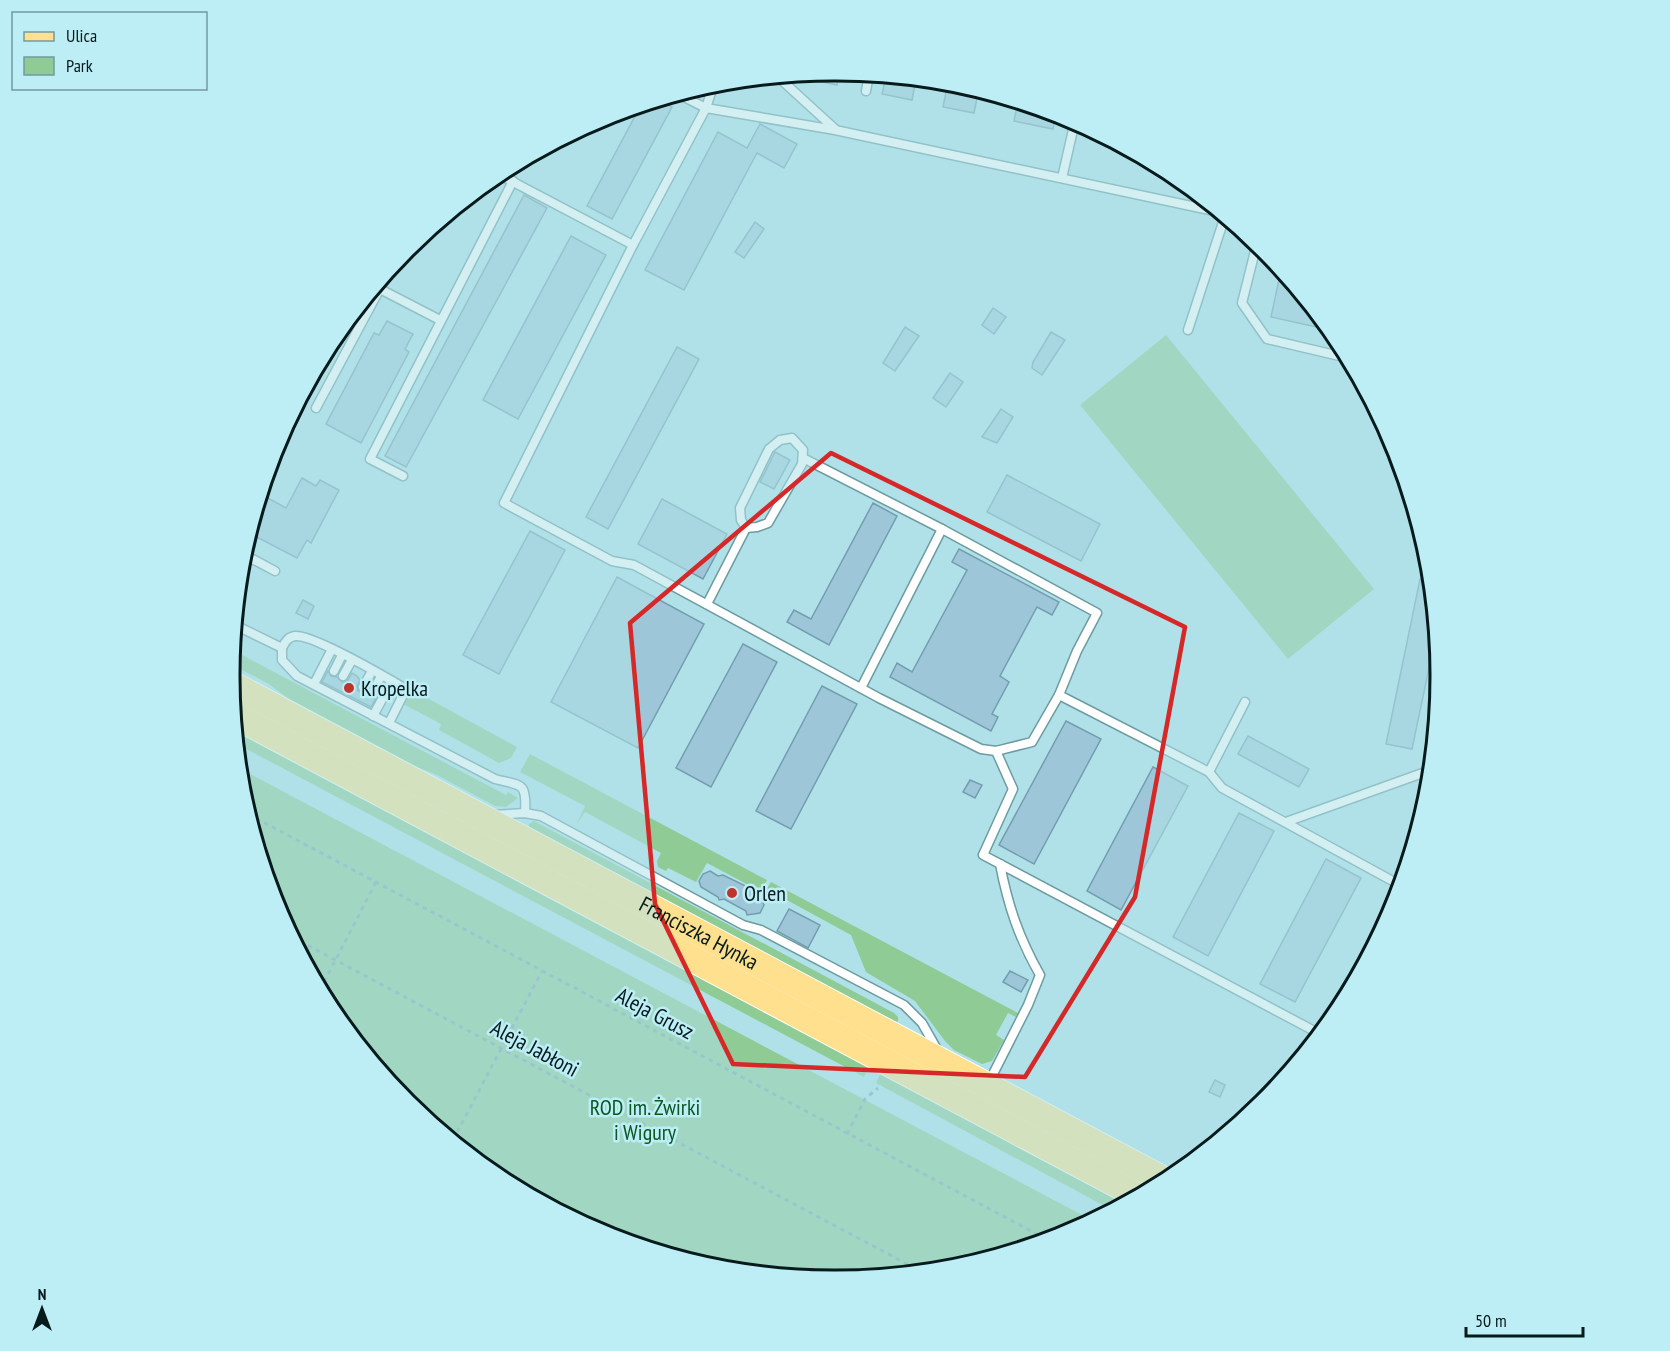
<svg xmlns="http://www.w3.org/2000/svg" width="1670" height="1351" font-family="'PT Sans Narrow',sans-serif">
<rect width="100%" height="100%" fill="#b0e1e8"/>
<!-- green -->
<g fill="#8ecb95">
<path d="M 1166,335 L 1374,589 L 1288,659 L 1080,405 Z"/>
<path d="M 233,650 L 506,795 L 508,792 L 518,798 L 506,807 L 495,806 L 435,774 L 384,755 L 303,710 L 269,684 L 231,664 Z"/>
<path d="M 411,689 L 517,747 L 511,758 L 499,763 L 439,730 L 441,724 L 403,704 Z"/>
<path d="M 235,727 L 870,1064 L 864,1077 L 237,744 Z"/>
<path d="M 530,754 L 767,880 L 762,889 L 758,890 L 707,863 L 696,882 L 668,868 L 666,871 L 658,867 L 657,861 L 661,853 L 585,812 L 576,825 L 585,806 L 520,772 Z"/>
<path d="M 239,768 L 1086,1217 L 1081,1227 L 1066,1235 L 953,1269 L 835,1280 L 717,1269 L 603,1234 L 499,1178 L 407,1103 L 332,1011 L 276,907 L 242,793 Z"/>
<path d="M 534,821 L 894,1013 L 898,1017 L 898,1021 L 893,1024 L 529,831 L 529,824 Z"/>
<path d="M 771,882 L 1018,1013 L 1016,1017 L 1008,1013 L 996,1035 L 1004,1040 L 992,1061 L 982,1064 L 954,1050 L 945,1041 L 915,1001 L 866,972 L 851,935 L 774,893 L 772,895 L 767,893 L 766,890 Z"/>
<path d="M 882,1070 L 1128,1201 L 1112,1210 L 876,1083 Z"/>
</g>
<!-- building -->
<g fill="#9dc7d9" stroke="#749daf" stroke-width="1.5">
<path d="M 835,70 L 840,71 L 837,85 L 799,77 L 799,74 Z"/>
<path d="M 886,76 L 916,79 L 912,100 L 882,94 Z"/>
<path d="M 946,92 L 977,98 L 974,113 L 943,107 Z"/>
<path d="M 658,100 L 672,107 L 612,219 L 587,206 L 641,105 Z"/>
<path d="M 1018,102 L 1056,113 L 1053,129 L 1014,121 Z"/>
<path d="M 760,124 L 797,144 L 784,168 L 757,153 L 684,290 L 645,270 L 718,132 L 747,148 Z"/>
<path d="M 524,195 L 547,208 L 406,467 L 385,456 Z"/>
<path d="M 755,222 L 764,229 L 744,258 L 735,252 Z"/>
<path d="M 571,236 L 606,255 L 518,419 L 483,400 Z"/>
<path d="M 1281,270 L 1330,330 L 1271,317 Z"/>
<path d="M 993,308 L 1006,317 L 994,334 L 982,325 Z"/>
<path d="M 387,321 L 413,334 L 405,349 L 409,352 L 361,443 L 326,424 L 374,333 L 379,335 Z"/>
<path d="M 905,327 L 919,336 L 895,371 L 883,363 Z"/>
<path d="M 1051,332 L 1065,340 L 1042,375 L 1032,368 L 1033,362 Z"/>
<path d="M 677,347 L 699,359 L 608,529 L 586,517 Z"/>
<path d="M 950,373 L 963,382 L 946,407 L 933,398 Z"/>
<path d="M 1001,409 L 1013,417 L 997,443 L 982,437 Z"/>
<path d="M 775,452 L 790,460 L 774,489 L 760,482 Z"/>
<path d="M 1007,475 L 1100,524 L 1081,561 L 987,512 Z"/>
<path d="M 302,478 L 316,486 L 320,480 L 339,490 L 311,543 L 307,540 L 297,558 L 249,533 L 261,494 L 286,508 Z"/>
<path d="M 662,499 L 727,534 L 703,579 L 638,544 Z"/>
<path d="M 873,503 L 897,516 L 829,645 L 787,622 L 794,610 L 811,619 Z"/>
<path d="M 530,531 L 565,550 L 499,674 L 463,655 Z"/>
<path d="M 959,549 L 1059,602 L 1052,615 L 1037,607 L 1000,676 L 1009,682 L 992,714 L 998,717 L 991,731 L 890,677 L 897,663 L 912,672 L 967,570 L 952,562 Z"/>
<path d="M 617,577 L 704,624 L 638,748 L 551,702 Z"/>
<path d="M 1420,579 L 1431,581 L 1436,635 L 1412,749 L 1386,744 Z"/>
<path d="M 303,600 L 314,606 L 308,619 L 296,613 Z"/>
<path d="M 743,644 L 777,662 L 711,787 L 676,768 Z"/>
<path d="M 328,671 L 331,676 L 337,677 L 342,682 L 347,681 L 352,673 L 357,676 L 360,680 L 357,686 L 358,691 L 362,693 L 367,692 L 371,698 L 376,698 L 371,707 L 322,682 Z"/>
<path d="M 822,686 L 857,704 L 791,829 L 756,811 Z"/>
<path d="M 1066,721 L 1101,739 L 1034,864 L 999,845 Z"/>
<path d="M 1248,736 L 1309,769 L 1299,787 L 1238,754 Z"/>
<path d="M 1153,767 L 1188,786 L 1121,910 L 1087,891 Z"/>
<path d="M 970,780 L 982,785 L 975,798 L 963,792 Z"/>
<path d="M 1239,813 L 1274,831 L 1208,956 L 1173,937 Z"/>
<path d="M 1326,859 L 1361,878 L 1295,1002 L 1260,984 Z"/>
<path d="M 710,871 L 718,876 L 723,875 L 760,893 L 764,905 L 760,913 L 747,915 L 746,911 L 724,899 L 719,900 L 718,897 L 701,887 L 699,881 L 703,874 Z"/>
<path d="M 789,909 L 820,925 L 808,948 L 777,931 Z"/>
<path d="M 1010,971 L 1028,980 L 1021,992 L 1003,982 Z"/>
<path d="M 1215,1080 L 1225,1085 L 1220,1097 L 1209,1092 Z"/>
</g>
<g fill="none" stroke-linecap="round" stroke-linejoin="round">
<!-- lane casing -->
<g stroke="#6c9ba2" stroke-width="11">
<g id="lane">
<path d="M 777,76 L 835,129"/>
<path d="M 714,83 L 706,108 L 633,245 L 504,503 L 612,561 L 634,565 L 879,698 L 981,749 L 996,751 L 1032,742 L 1059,695 L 1209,772 L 1222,788 L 1400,885"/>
<path d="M 866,91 L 869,74"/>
<path d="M 678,94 L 706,108 L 835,130 L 1219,212"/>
<path d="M 498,174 L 633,245"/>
<path d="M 1062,178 L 1075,121"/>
<path d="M 1257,243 L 1242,303 L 1267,339 L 1348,358"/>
<path d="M 380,289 L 440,320"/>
<path d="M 1188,330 L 1225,216"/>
<path d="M 316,408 L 391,268"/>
<path d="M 792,438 L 803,450 L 802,464 L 768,523 L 757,527 L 746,528 L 741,520 L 740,508 L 769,449 L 780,440 Z"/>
<path d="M 803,458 L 942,529"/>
<path d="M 403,476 L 370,459 L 513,181"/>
<path d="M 243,554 L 275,571"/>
<path d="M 707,604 L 746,528"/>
<path d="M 235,625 L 282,648 C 285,642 288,637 295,636 C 313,634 387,678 406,689 L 389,723"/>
<path d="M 282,648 L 282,660 L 297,676 L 495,779 C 521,786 527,781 525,813"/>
<path d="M 334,671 L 342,655"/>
<path d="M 343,676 L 352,660"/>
<path d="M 314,684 L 332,649"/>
<path d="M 363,687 L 372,671"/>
<path d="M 861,688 L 942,529 L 1097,613 L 1077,651 L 1059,695"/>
<path d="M 373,692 L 381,676"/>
<path d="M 373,716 L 392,681"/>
<path d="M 996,751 L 1013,789 L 983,855 L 1320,1034"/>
<path d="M 1209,772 L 1245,702"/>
<path d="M 493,815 L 525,813 L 541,816 L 743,925 L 761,930 L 904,1005 L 922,1023 L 939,1053"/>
<path d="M 1286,822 L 1431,770"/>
<path d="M 989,1082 L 1028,1005 L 1040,975 C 1019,938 1008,906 1000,864"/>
</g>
</g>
<!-- primary casing -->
<g stroke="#fff" stroke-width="28">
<g id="primary">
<path id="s1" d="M 231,684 L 1166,1181"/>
<path d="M 234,715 L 1139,1196"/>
</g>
</g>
<!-- path -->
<g stroke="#7da5aa" stroke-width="3" stroke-dasharray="4.5 4.5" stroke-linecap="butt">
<path d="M 248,814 L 1048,1240"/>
<path d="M 292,937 L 922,1272"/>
<path d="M 320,990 L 376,882"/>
<path d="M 847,1134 L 865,1099 L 878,1088"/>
<path d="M 453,1140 L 542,971"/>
</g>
<!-- lane -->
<use href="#lane" stroke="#fff" stroke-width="8"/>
<!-- primary -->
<use href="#primary" stroke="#fee08f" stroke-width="26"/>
</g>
<!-- marked area -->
<path d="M0 0H1670V1351H0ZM 831,453 L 1185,627 L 1135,897 L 1025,1077 L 733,1064 L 655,904 L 630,623 Z" fill="#b0e1e8" fill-opacity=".55" fill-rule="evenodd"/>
<path fill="none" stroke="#d62828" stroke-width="4.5" stroke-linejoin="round" d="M 831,453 L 1185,627 L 1135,897 L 1025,1077 L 733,1064 L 655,904 L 630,623 Z"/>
<!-- markers -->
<g fill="#c0322c" stroke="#bdeef6" stroke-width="2">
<circle cx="349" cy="688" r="6"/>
<circle cx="732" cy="893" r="6"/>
</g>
<g text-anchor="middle" stroke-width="5" stroke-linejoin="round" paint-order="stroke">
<!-- poi labels -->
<g font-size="22" fill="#071a1c" stroke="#bdeef6" text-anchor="start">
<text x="361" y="696">Kropelka</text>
<text x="744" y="901">Orlen</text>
</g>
<!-- street labels -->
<g font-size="22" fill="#071a1c" stroke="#bdeef6">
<text dy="8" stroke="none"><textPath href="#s1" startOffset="530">Franciszka Hynka</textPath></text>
<text transform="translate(655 1013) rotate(28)" y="8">Aleja Grusz</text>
<text transform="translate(535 1048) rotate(28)" y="8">Aleja Jabłoni</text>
</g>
<!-- park labels -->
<g font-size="22" fill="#0a5720" stroke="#bdeef6">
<text x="645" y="1115">ROD im. Żwirki<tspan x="645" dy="25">i Wigury</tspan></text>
</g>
</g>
<!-- crop -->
<path d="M0 0H1670V1351H0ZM834 81H836A594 594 0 0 1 1430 675V676A594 594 0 0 1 836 1270H834A594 594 0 0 1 240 676V675A594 594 0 0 1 834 81Z" fill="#bdeef6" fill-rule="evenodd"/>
<path fill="none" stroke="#071a1c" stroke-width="3" d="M834 81H836A594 594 0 0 1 1430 675V676A594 594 0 0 1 836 1270H834A594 594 0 0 1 240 676V675A594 594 0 0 1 834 81Z"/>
<!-- legend -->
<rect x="12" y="12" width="195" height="78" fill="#bdeef6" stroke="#74999f" stroke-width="1.5"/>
<rect x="24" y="32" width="30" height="9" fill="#fee08f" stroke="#74999f" stroke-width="1.5"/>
<text x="66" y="42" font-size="18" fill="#071a1c">Ulica</text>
<rect x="24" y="57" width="30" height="18" fill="#8ecb95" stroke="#74999f" stroke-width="1.5"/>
<text x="66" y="72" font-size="18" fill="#071a1c">Park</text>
<!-- north arrow -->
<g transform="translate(42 1309)" stroke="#bdeef6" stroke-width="4.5" paint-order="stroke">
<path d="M0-4.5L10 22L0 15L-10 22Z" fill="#071a1c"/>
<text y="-9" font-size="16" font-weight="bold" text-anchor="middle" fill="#071a1c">N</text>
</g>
<!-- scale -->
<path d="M1466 1327v9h117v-9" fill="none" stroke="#071a1c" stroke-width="3"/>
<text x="1475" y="1327" font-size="18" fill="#071a1c" stroke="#bdeef6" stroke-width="4.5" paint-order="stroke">50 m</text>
</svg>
